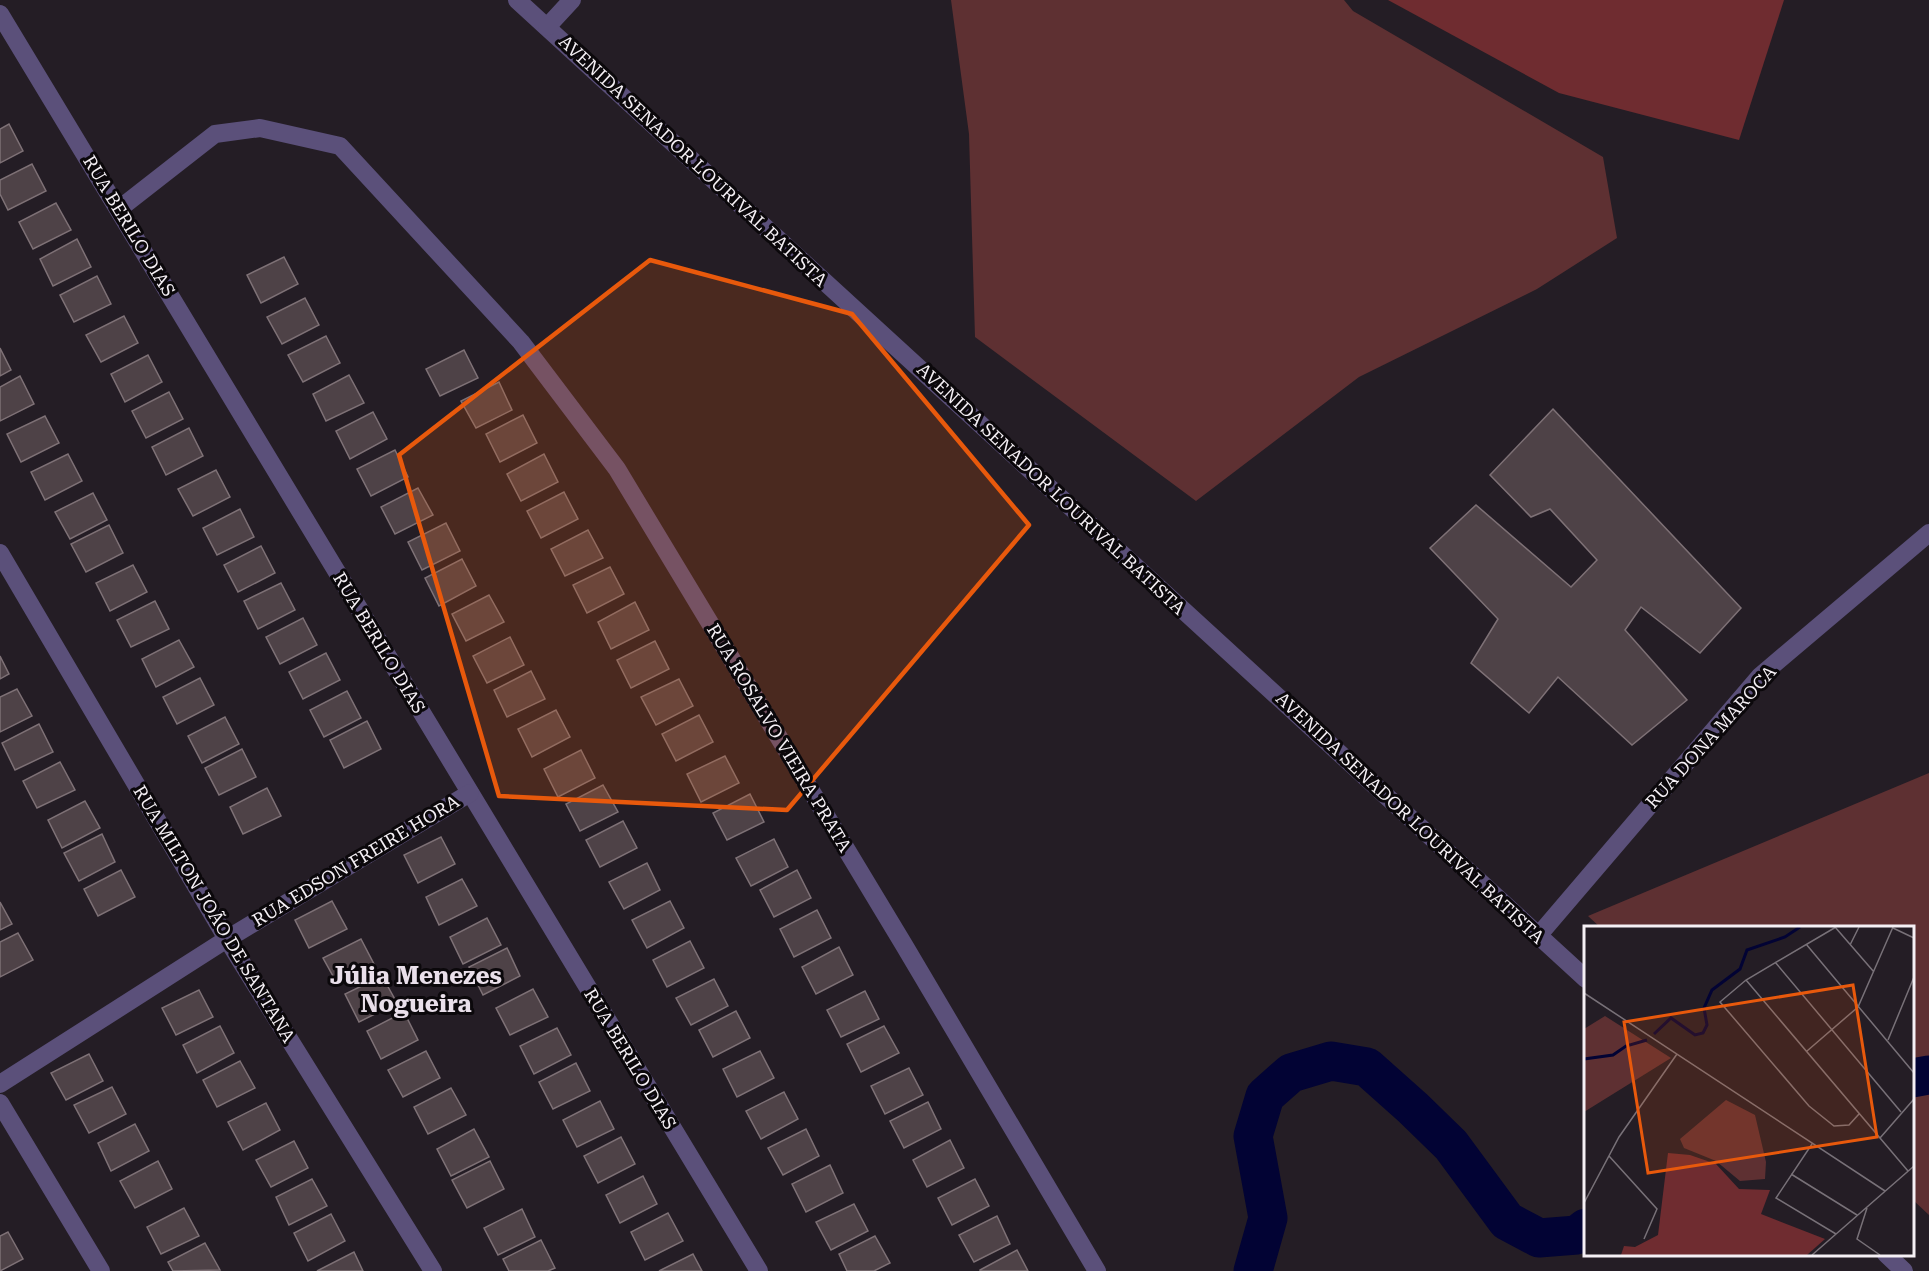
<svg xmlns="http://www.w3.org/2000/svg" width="1929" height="1271" font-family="'Roboto Serif',serif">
<rect width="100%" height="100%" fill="#241d25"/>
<!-- green -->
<g fill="#5e3032">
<path d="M 951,0 L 1344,0 L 1353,11 L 1603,157 L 1617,238 L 1537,289 L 1359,377 L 1196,501 L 975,337 L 969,134 Z"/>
<path d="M 1929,773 L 1929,1215 L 1913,1200 L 1912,928 L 1601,928 L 1588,916 Z"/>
</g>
<!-- forest -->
<path fill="#6f2c30" d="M 1388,0 L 1784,0 L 1739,140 L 1559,93 Z"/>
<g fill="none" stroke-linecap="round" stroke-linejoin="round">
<!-- canal -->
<g stroke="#020334" stroke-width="39">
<path d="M 1912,1078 L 1929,1075"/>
<path d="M 1253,1271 L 1268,1218 L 1253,1136 L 1265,1096 L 1291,1073 L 1331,1061 L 1367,1067 L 1413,1108 L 1451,1145 L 1507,1221 L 1539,1238 L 1577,1235 L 1586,1228"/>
</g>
</g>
<!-- building -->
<g fill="#4e4247" stroke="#7e7176" stroke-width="1.5">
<path d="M 9,124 L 23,151 L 0,163 L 0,129 Z"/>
<path d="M 32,164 L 46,191 L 8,210 L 0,194 L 0,180 Z"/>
<path d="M 56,203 L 71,230 L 33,249 L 19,222 Z"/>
<path d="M 77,239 L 91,267 L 53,286 L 40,259 Z"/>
<path d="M 284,257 L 298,284 L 261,303 L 247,275 Z"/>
<path d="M 97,276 L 111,304 L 74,322 L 60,295 Z"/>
<path d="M 305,298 L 319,325 L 282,344 L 267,317 Z"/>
<path d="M 124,316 L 138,343 L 101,362 L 86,335 Z"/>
<path d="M 326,336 L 340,363 L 303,382 L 288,355 Z"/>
<path d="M 0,348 L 11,370 L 0,376 Z"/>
<path d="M 464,350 L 478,378 L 440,396 L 426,369 Z"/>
<path d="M 148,355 L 162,382 L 125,402 L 111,374 Z"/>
<path d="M 349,375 L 364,403 L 326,421 L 313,394 Z"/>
<path d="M 20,376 L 34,404 L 0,421 L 0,387 Z"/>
<path d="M 499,382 L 512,410 L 476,428 L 461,401 Z"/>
<path d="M 169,392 L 183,419 L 146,438 L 132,411 Z"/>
<path d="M 1553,409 L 1741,608 L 1700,653 L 1641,607 L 1625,630 L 1687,700 L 1632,745 L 1558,677 L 1529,713 L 1471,663 L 1498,619 L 1430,548 L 1476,505 L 1571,587 L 1597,560 L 1550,509 L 1531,517 L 1490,475 Z"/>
<path d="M 373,412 L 387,439 L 350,459 L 336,431 Z"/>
<path d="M 523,415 L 537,443 L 500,462 L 486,434 Z"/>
<path d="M 45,416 L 59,443 L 21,462 L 7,434 Z"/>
<path d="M 189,428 L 203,456 L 166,475 L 152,447 Z"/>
<path d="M 395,450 L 408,477 L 371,496 L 357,469 Z"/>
<path d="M 68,454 L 82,481 L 45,500 L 31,472 Z"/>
<path d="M 544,454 L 558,482 L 521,501 L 507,474 Z"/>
<path d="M 216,470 L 230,497 L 193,516 L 178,489 Z"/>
<path d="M 418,488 L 433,515 L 395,534 L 381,507 Z"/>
<path d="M 564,492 L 578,519 L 541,538 L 527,511 Z"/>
<path d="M 93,493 L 107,520 L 70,539 L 55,512 Z"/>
<path d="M 240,509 L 254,537 L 217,555 L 203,528 Z"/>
<path d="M 446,523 L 460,551 L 422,570 L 408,542 Z"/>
<path d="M 109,525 L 123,553 L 86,572 L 71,544 Z"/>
<path d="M 588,530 L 603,558 L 565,576 L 551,549 Z"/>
<path d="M 261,546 L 275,573 L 238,592 L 224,565 Z"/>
<path d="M 462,559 L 476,586 L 439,606 L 425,578 Z"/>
<path d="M 133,565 L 147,592 L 110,611 L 96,583 Z"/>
<path d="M 610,567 L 624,594 L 587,613 L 573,585 Z"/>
<path d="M 281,583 L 295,610 L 258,629 L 244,601 Z"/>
<path d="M 489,595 L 504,622 L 466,641 L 452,614 Z"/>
<path d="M 155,601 L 169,629 L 131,647 L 117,620 Z"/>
<path d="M 635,602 L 649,630 L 611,649 L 598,622 Z"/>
<path d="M 303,618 L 317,645 L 280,664 L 266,637 Z"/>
<path d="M 510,637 L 524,665 L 487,683 L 473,656 Z"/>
<path d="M 179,640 L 194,667 L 156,687 L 142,659 Z"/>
<path d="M 655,641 L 669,669 L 631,688 L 617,660 Z"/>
<path d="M 326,653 L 340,680 L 303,699 L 289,672 Z"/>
<path d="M 0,656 L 9,674 L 0,679 Z"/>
<path d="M 531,671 L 545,699 L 507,717 L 494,690 Z"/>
<path d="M 200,678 L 214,705 L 177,724 L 163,697 Z"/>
<path d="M 679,679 L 693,706 L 656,725 L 641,697 Z"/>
<path d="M 17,689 L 32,716 L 0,732 L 0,697 Z"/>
<path d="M 347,691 L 361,718 L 324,737 L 310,710 Z"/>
<path d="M 556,710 L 570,737 L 532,757 L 518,729 Z"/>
<path d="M 699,715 L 713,742 L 676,761 L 662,734 Z"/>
<path d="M 225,717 L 239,744 L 202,763 L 188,736 Z"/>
<path d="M 367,721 L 381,749 L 344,768 L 330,740 Z"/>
<path d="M 39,724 L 53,752 L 15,770 L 2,743 Z"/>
<path d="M 242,749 L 256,777 L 219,795 L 205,768 Z"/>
<path d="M 581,750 L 595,778 L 558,797 L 544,769 Z"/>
<path d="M 725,756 L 739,783 L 701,802 L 687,774 Z"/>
<path d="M 60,762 L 75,790 L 37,808 L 23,781 Z"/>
<path d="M 603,785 L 618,812 L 580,831 L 566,804 Z"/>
<path d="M 267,788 L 281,816 L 243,834 L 230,807 Z"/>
<path d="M 750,794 L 764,822 L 727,840 L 713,813 Z"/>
<path d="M 85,801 L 100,828 L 62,848 L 48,820 Z"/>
<path d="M 623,821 L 637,848 L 600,867 L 586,840 Z"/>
<path d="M 102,834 L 115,862 L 79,881 L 64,853 Z"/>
<path d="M 441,837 L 455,864 L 418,883 L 404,855 Z"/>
<path d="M 774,839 L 788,867 L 751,886 L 736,858 Z"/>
<path d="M 647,863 L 660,890 L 624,909 L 609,882 Z"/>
<path d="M 121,870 L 135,897 L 98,916 L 84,889 Z"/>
<path d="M 797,870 L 811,898 L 774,917 L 760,890 Z"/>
<path d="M 462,879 L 477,906 L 439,925 L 426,897 Z"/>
<path d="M 332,901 L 347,929 L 309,948 L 295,920 Z"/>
<path d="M 670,901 L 684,928 L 647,948 L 632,920 Z"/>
<path d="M 0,902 L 12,924 L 0,930 Z"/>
<path d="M 817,910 L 831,938 L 794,957 L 780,929 Z"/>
<path d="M 487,918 L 501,945 L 463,964 L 450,937 Z"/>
<path d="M 18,933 L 33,960 L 0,977 L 0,942 Z"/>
<path d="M 361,939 L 375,966 L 338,985 L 323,958 Z"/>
<path d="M 690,941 L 704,968 L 667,987 L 653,960 Z"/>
<path d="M 839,947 L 853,975 L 816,994 L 802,967 Z"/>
<path d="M 507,948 L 520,976 L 483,995 L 469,967 Z"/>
<path d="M 382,976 L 397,1003 L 359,1022 L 345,994 Z"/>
<path d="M 714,979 L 728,1006 L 691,1025 L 676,998 Z"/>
<path d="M 533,989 L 548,1017 L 510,1035 L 496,1008 Z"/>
<path d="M 199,990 L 213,1017 L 176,1035 L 162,1008 Z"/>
<path d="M 865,991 L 879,1019 L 841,1037 L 827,1010 Z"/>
<path d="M 736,1011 L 750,1038 L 713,1057 L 699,1030 Z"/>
<path d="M 404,1012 L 418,1040 L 381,1059 L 367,1031 Z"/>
<path d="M 220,1026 L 234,1053 L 197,1073 L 183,1045 Z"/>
<path d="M 884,1026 L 899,1053 L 861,1072 L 847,1044 Z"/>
<path d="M 557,1028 L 571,1055 L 534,1074 L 520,1046 Z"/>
<path d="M 426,1051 L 440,1078 L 403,1097 L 388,1070 Z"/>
<path d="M 760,1051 L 774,1078 L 737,1097 L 723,1069 Z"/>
<path d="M 89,1054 L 103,1081 L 66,1100 L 51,1073 Z"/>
<path d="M 240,1061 L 255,1088 L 217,1107 L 203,1080 Z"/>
<path d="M 576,1063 L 590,1091 L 553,1109 L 539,1082 Z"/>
<path d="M 909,1068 L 923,1095 L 885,1114 L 871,1086 Z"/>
<path d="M 112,1087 L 126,1114 L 89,1133 L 74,1105 Z"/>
<path d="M 451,1088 L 466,1115 L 428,1134 L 414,1107 Z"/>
<path d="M 784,1092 L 798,1119 L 761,1139 L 746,1111 Z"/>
<path d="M 600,1101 L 614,1129 L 577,1147 L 563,1120 Z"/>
<path d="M 928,1102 L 941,1129 L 904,1148 L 890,1121 Z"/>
<path d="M 266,1103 L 280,1130 L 243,1150 L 228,1122 Z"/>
<path d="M 135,1124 L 149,1151 L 111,1171 L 98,1143 Z"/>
<path d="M 474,1129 L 489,1157 L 451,1176 L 437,1149 Z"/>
<path d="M 806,1129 L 819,1156 L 783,1175 L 768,1148 Z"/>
<path d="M 621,1137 L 635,1164 L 598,1183 L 584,1156 Z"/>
<path d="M 950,1140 L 964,1168 L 927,1187 L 913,1160 Z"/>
<path d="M 294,1141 L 308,1168 L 271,1187 L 256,1160 Z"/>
<path d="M 158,1161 L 172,1189 L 135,1208 L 120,1181 Z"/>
<path d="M 490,1161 L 504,1189 L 467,1208 L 452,1180 Z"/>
<path d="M 830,1165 L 843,1193 L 806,1212 L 792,1184 Z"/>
<path d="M 643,1176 L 657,1204 L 620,1223 L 606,1195 Z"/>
<path d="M 312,1179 L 327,1206 L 289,1225 L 276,1197 Z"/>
<path d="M 975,1179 L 989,1206 L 952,1225 L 938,1198 Z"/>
<path d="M 854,1204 L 868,1231 L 831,1250 L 816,1222 Z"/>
<path d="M 184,1208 L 199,1236 L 161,1254 L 147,1227 Z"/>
<path d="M 522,1209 L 535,1237 L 498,1255 L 484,1228 Z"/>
<path d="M 668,1213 L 683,1241 L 645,1260 L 631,1232 Z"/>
<path d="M 331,1214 L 345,1241 L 308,1261 L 294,1233 Z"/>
<path d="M 997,1216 L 1010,1244 L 974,1262 L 959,1235 Z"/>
<path d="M 8,1232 L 23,1259 L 0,1271 L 0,1236 Z"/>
<path d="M 875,1236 L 890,1263 L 874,1271 L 847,1271 L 839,1254 Z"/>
<path d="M 541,1240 L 555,1268 L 548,1271 L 509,1271 L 503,1259 Z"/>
<path d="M 205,1243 L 220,1270 L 173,1271 L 168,1262 Z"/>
<path d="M 1017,1250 L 1028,1271 L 980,1271 L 980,1270 Z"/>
<path d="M 354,1252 L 363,1271 L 317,1271 Z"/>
<path d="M 693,1254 L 702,1271 L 659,1271 Z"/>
</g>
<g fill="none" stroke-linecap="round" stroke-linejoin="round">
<!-- minor -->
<g stroke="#5b507a" stroke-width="18">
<path d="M 517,0 L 1586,979"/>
<path d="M 0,14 L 759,1271"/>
<path d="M 547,27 L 572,0"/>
<path d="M 119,209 L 215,134 L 260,128 L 340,146 L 521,342 L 617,469 L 904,945 L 1097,1271"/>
<path d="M 0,553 L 227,939 L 433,1271"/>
<path d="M 1538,936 L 1760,676 L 1929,533"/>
<path d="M 0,1084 L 227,939 L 470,793"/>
<path d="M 0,1103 L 101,1271"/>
<path d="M 1886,1254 L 1904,1271"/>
</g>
</g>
<!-- marked area -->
<path fill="#e8590c" fill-opacity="0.2" stroke="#e8590c" stroke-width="4.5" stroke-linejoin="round" d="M 650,260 L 852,314 L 1029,525 L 787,810 L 499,796 L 399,455 Z"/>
<g text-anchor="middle" stroke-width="6" stroke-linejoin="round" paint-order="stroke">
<!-- street labels -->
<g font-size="18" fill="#f5f0f5" stroke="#0b080b">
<text transform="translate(693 161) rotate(43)" y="6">AVENIDA SENADOR LOURIVAL BATISTA</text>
<text transform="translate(129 226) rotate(59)" y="6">RUA BERILO DIAS</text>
<text transform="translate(1051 489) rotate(43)" y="6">AVENIDA SENADOR LOURIVAL BATISTA</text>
<text transform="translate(379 643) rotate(59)" y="6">RUA BERILO DIAS</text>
<text transform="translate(1711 737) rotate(-48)" y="6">RUA DONA MAROCA</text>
<text transform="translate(779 738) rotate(59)" y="6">RUA ROSALVO VIEIRA PRATA</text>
<text transform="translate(1410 818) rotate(43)" y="6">AVENIDA SENADOR LOURIVAL BATISTA</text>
<text transform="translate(356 861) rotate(-31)" y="6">RUA EDSON FREIRE HORA</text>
<text transform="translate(214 914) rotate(59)" y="6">RUA MILTON JOÃO DE SANTANA</text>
<text transform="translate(630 1059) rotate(59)" y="6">RUA BERILO DIAS</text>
</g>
<!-- district labels -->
<g font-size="24" font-weight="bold" fill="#e9dfea" stroke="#0b080b">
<text x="416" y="984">Júlia Menezes<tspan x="416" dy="28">Nogueira</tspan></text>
</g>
</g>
<!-- overview -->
<g transform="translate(1584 926)">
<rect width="330" height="330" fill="#241d25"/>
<path d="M 21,90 L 87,132 L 0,186 L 0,103 ZM 142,174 L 171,189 L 182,236 L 181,253 L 156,255 L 132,235 L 100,222 L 96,213 Z" fill="#5e3032"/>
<path d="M 84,227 L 106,229 L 132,238 L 155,263 L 186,264 L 177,288 L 241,313 L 223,329 L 37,329 L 40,320 L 51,321 L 74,309 Z" fill="#6f2c30"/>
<path fill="none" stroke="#020334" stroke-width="3" d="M 70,108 L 87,92 L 111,109 L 119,107 L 123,99 L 120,82 L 128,64 L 156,43 L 163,24 L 201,11 L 216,1M 0,133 L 29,129 L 42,120 L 63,114"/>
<path fill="none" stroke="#787178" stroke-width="1.5" d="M 251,1 L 290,46M 252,1 L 162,54 L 136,76 L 225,180 L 250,200 L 265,199 L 275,188M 309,2 L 330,12M 222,18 L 330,147M 266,19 L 275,1M 191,36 L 317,186M 162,54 L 324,245M 0,67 L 301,265M 304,114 L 330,51M 223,125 L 274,81 L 309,1M 296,212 L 330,173M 228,218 L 192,272 L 252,308M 25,230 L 73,283 L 60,313M 207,248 L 273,289M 0,277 L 35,211 L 93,128M 283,282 L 273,313 L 296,329M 228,329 L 330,240"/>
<path fill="#e8590c" fill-opacity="0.15" stroke="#e8590c" stroke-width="3" d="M 269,59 L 293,211 L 64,247 L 40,96 Z"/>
<rect width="330" height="330" fill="none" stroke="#f5f0f5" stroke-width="3"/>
</g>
</svg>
